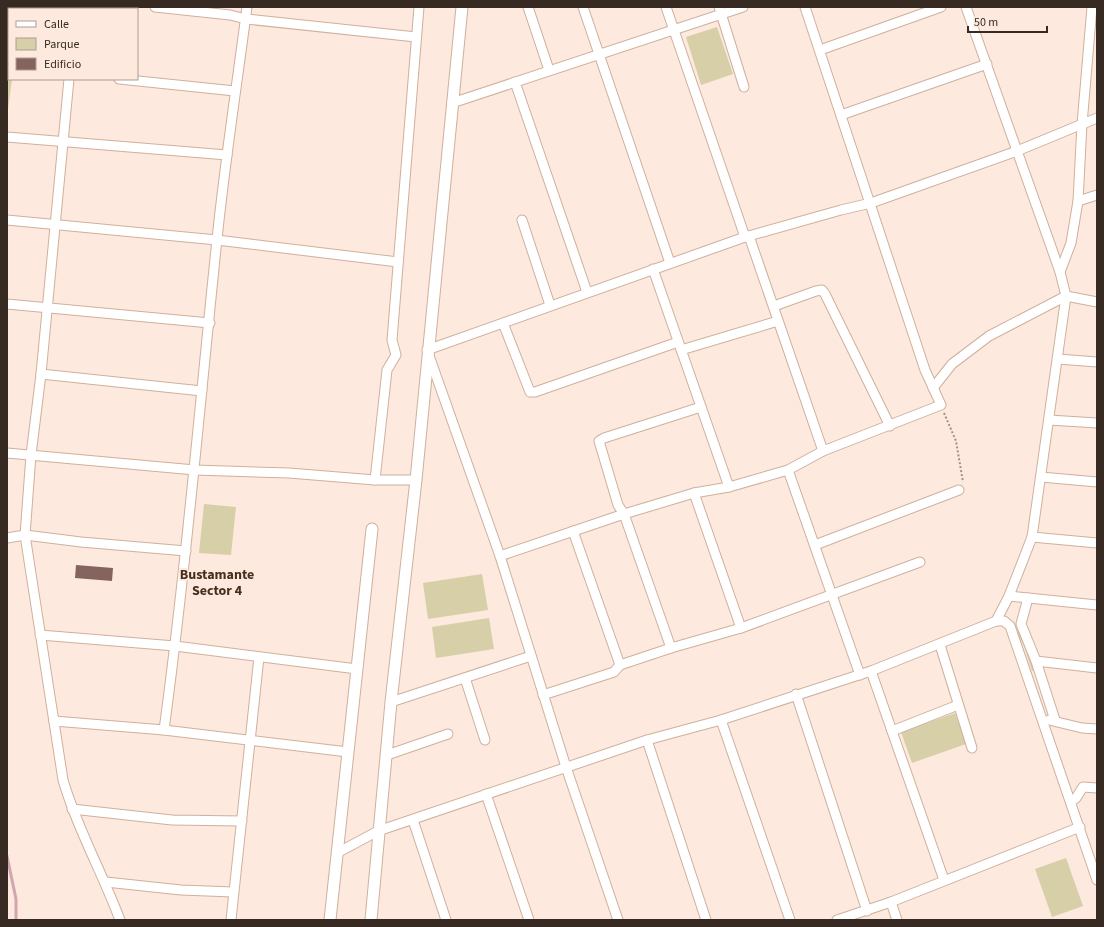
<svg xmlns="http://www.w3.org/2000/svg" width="1104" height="927" font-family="'Source Sans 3',sans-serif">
<rect width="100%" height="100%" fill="#fde9dd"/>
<!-- green -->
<g fill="#d6cfa7">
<path d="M 717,27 L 733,74 L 701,85 L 686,37 Z"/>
<path d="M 7,77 L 12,79 L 7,117 Z"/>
<path d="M 204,504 L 236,507 L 231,555 L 199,553 Z"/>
<path d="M 482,574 L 488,610 L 428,619 L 423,583 Z"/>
<path d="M 489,618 L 494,649 L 436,658 L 432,627 Z"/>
<path d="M 1020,631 L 1036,671 L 1032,671 L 1024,646 L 1017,632 Z"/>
<path d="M 955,713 L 966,744 L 912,763 L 901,732 Z"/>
<path d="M 1066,858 L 1083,906 L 1052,917 L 1035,869 Z"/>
</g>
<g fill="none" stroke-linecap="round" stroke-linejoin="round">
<!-- stream -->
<path stroke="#d4a5af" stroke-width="3" d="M 7,856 L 16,899 L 16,920"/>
</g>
<!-- building -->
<path fill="#85635e" d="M 76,565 L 113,568 L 112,581 L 75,578 Z"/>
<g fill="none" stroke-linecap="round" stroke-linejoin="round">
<!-- minor casing -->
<g stroke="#cfb09d" stroke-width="11">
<g id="minor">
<path d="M 155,7 L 230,15 L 246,19 L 416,37"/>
<path d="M 528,7 L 549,70"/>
<path d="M 583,7 L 670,263"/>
<path d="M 666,7 L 745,237"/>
<path d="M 719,7 L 744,87"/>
<path d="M 966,7 L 1060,272"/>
<path d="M 79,9 L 79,7"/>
<path d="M 820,50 L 941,7"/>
<path d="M 7,69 L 9,69"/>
<path d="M 69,79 L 41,374 L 31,455 L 25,535 L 63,780 C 77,828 102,872 120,920"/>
<path d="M 119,79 L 235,91"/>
<path d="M 515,82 L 587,292"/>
<path d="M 452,103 L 743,7"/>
<path d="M 841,115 L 987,64"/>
<path d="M 7,137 L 227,155"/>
<path d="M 1078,201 L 1097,195"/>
<path d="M 7,220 L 217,240 L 398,262"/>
<path d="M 522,220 L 550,305"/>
<path d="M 749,236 L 823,451"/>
<path d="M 653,269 L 729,487"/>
<path d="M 7,304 L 210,323"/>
<path d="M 774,306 L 816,291 L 822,290 L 825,294 L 890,426"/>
<path d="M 503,323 L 530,392 L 535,392 L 678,342"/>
<path d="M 681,350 L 778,321"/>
<path d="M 1058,359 L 1097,362"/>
<path d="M 41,374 L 202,391"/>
<path d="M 933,388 L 952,364 L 989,336 L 1066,296 L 1097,302"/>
<path d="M 1049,420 L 1097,423"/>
<path d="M 7,453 L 195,470 L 289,473 L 375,480 L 416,480"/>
<path d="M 788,470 L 860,675"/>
<path d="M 1041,477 L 1097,482"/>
<path d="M 375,480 L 387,370 L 396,355 L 392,340 L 419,7"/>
<path d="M 694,493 L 741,628"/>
<path d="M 573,531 L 620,665"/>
<path d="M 1032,537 L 1097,543"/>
<path d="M 7,538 L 25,535 L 81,542 L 186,551"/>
<path d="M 815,545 L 959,490"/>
<path d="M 500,556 L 624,514 L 694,493 L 729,487 L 788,470 L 823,451 L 941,405 L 925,370 L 805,7"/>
<path d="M 1009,596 L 1097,605"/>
<path d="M 1028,598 L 1021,624 L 1036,661 L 1055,720"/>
<path d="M 996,621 L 1004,621 L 1010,626 L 1097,880"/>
<path d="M 40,635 L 175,646 L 357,669"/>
<path d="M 940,645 L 972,748"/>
<path d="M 671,648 L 624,514 L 618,505 L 599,441 L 604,438 L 701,407"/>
<path d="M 1036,661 L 1097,668"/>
<path d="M 871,671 L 944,880"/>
<path d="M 465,678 L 485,740"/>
<path d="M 796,694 L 867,911"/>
<path d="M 543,695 L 614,672 L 620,665 L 671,648 L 741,628 L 920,562"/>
<path d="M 391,702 L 531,656"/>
<path d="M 721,720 L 790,920"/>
<path d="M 1049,720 L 1082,728 L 1097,729"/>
<path d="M 54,721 L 164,730 L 348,752"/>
<path d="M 164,730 C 186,567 200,403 217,239 C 225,161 237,84 247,7"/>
<path d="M 892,731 L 958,705"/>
<path d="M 647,740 L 706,920"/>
<path d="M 387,755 L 448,734"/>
<path d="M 486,794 L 529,920"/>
<path d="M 1071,802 L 1076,798 L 1083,787 L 1097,788"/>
<path d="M 72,809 L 172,820 L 242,821"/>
<path d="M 413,820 L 446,920"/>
<path d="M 337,853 L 378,831 L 647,740 L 721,720 L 871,671 L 996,621 L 1009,596 L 1032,537 L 1066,296 L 1060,272 L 1071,243 L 1078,201 L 1082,124 L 1092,7"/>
<path d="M 106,882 L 181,890 L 233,892"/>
<path d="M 891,902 L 897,920"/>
<path d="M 231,920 L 259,657"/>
<path d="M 618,920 L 566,767 L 500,556 L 427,350 L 745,237 L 841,210 L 871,203 L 1017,151 L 1097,118"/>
<path d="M 837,920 L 891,902 L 1080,827"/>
</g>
</g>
<!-- tertiary casing -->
<g stroke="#cfb09d" stroke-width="13">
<g id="tertiary">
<path d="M 330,920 L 372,529"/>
<path d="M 371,920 L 391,702 L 416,480 L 462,7"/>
</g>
</g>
<!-- path -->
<path stroke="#a19187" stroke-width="2" stroke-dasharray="2 2" stroke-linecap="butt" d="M 944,413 L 956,441 L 963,482"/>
<!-- minor -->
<use href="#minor" stroke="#fff" stroke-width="9"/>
<!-- tertiary -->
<use href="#tertiary" stroke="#fff" stroke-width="11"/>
</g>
<g text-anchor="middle" stroke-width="4" stroke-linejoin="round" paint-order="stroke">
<!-- neighbourhood labels -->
<g font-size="14" font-weight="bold" fill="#472e1e" stroke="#fde9dd">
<text x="217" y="579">Bustamante<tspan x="217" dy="16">Sector 4</tspan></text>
</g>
</g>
<!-- border -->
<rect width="1104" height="927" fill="none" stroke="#372a23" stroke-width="16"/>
<!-- legend -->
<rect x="8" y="8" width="130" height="72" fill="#fde9dd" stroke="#ae9d93"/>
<rect x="16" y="21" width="20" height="6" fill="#ffffff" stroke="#ae9d93"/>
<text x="44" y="28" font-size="12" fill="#372a23">Calle</text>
<rect x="16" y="38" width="20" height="12" fill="#d6cfa7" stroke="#ae9d93"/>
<text x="44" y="48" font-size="12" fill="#372a23">Parque</text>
<rect x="16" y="58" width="20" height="12" fill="#85635e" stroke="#ae9d93"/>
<text x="44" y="68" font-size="12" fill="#372a23">Edificio</text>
<!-- scale -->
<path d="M968 26v6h79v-6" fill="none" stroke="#372a23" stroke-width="2"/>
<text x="974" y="26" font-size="12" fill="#372a23" stroke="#fde9dd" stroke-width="3" paint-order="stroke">50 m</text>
</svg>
